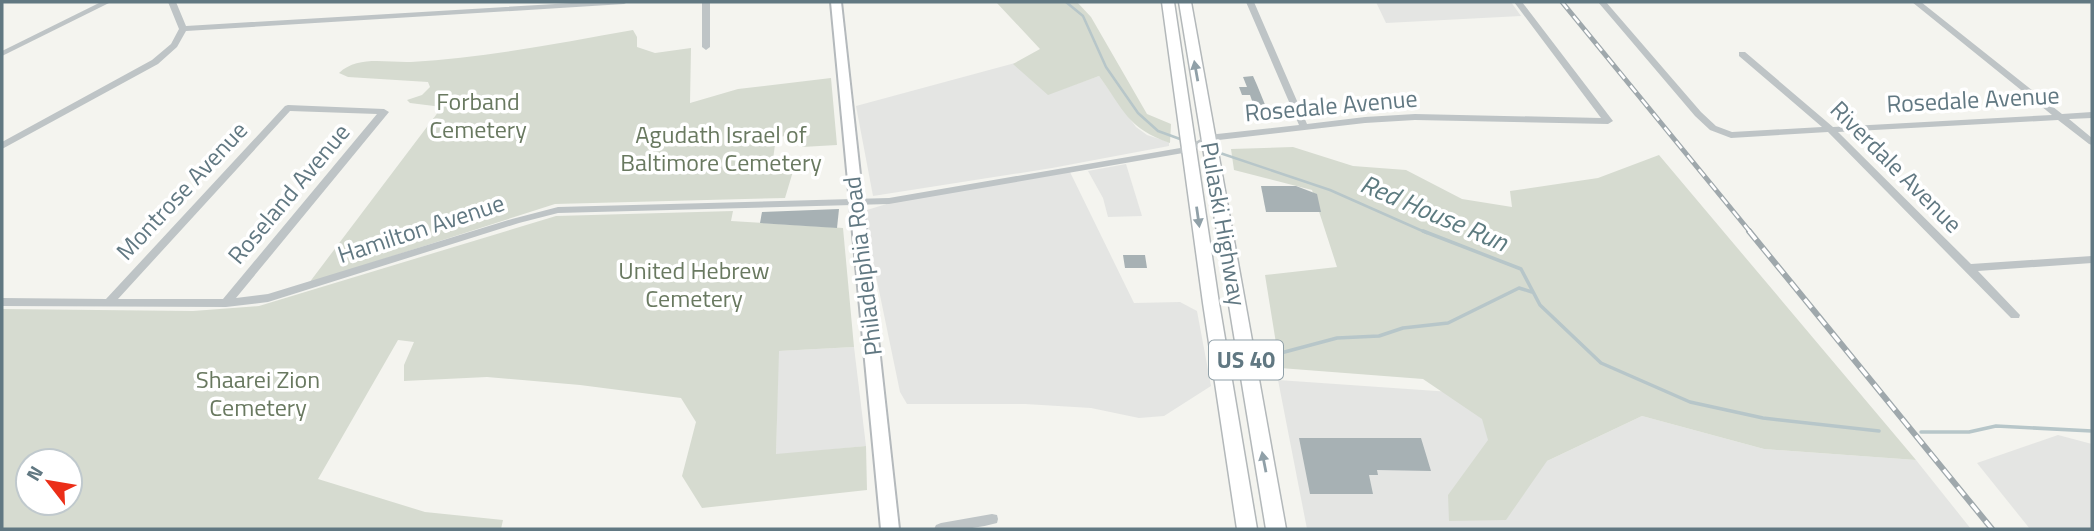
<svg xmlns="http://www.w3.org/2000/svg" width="2094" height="531" font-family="'Titillium Web',sans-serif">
<rect width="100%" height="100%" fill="#f4f4ef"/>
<!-- built -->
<g fill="#e4e5e3">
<path d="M 1376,2 L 1511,2 L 1521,16 L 1386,23 Z"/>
<path d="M 1015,63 L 1048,94 L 1099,76 L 1136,127 L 1147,135 L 1169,142 L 1169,146 L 1052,168 L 873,196 L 856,106 Z"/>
<path d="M 1126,164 L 1142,216 L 1108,217 L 1103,198 L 1088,171 Z"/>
<path d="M 1070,172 L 1134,303 L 1180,302 L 1197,311 L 1211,386 L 1164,416 L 1139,418 L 1091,408 L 1025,404 L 907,404 L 900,392 L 864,218 L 867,210 L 893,202 Z"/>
<path d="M 854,347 L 866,446 L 776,455 L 778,351 Z"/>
<path d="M 1278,380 L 1523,397 L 1547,461 L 1642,416 L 1764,449 L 1916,460 L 1971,529 L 1307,529 Z"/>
<path d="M 2058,435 L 2092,444 L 2092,529 L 2030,529 L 1977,463 Z"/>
</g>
<!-- green -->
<g fill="#d6dbd0" fill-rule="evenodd">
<path d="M 996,2 L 1077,2 L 1091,17 L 1147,114 L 1171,124 L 1170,143 C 1127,128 1124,110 1099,76 L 1048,95 L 1013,64 L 1040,49 Z"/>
<path d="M 633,30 L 637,37 L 637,47 L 655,53 L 691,48 L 690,103 L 738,89 L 831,78 L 837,145 L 802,147 L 803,135 L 776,137 L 772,167 L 794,168 L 785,198 L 555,204 L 309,283 L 442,107 L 410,103 L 407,100 L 422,95 L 430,87 L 428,82 L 348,77 L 339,73 C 358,55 387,63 411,62 C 485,58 559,43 633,30 Z"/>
<path d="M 1293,147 L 1353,166 L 1406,170 L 1462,199 L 1512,207 L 1510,191 L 1598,178 L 1659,155 L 1916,460 L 1764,449 L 1642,416 L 1547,461 L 1506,520 L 1449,521 L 1448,495 L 1488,440 L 1482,419 L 1423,379 L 1280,368 L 1265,275 L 1337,267 L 1312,190 L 1234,170 L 1231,149 Z"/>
<path d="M 733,211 L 731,221 L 843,228 L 854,347 L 779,351 L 776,454 L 866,446 L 867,490 L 702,508 L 682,476 L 696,422 L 681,398 L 580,385 L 487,377 L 404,381 L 404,365 L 414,342 L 398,340 L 318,479 L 425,512 L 503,520 L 501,529 L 2,529 L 2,309 L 193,311 L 259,306 L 556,216 ZM 28,461 L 70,461 L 70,503 L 28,503 Z"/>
</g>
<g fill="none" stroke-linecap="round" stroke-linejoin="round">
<!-- stream-far1 -->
<g stroke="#b7c6c9" stroke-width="2.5">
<path d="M 1066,2 L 1083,16 L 1106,67 L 1138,113 L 1158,131 L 1180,139"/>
<path d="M 1220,153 L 1330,190 L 1427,233"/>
</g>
<!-- stream -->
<g stroke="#b7c6c9" stroke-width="3.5">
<path d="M 1423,231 L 1521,269 L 1540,305 L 1601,363 L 1690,402 L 1763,418 L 1879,431"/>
<path d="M 1262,358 L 1337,338 L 1379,336 L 1403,328 L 1448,323 L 1519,288 L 1532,292"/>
<path d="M 1921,432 L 1969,432 L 1996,426 L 2092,431"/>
</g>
</g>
<!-- building -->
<g fill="#a7b1b4">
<path d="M 1253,76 L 1257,85 L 1268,112 L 1256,112 L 1250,95 L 1242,95 L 1239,87 L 1247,87 L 1243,77 Z"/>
<path d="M 1261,186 L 1296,186 L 1317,194 L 1321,212 L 1266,212 Z"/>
<path d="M 839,209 L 837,228 L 760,223 L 762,212 Z"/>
<path d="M 1123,255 L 1145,255 L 1147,268 L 1125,268 Z"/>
<path d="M 1299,438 L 1421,438 L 1431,471 L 1377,470 L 1378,475 L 1369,475 L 1373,494 L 1310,494 Z"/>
</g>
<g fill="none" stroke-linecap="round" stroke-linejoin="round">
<!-- major casing -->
<g stroke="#b4b9bc" stroke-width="4">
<path id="major" d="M 831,2 L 841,2 L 899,529 L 881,529 Z"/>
</g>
<!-- highway casing -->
<g stroke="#b3b8ba" stroke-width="3">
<g id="highway">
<path d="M 1162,2 L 1174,2 L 1219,303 L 1257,529 L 1237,529 L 1203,303 Z"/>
<path d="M 1179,2 L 1191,2 L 1286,529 L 1266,529 Z"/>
</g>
</g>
<!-- minor -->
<g fill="#bec4c6" fill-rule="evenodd">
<path d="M 101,2 L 111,2 L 2,56 L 2,51 Z"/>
<path d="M 168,2 L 176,2 L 186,26 L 589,2 L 628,2 L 624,4 L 186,31 L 177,47 L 158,64 L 2,149 L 2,142 L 152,60 L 171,44 L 179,29 Z"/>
<path d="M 702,2 L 710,2 L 710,47 L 706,50 L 702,47 Z"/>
<path d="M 1246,2 L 1254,2 L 1307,124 L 1365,117 L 1415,114 L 1601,118 L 1514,2 L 1522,2 L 1613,121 L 1608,124 L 1415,120 L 1365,123 L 1210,141 L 1189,152 L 889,204 L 558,213 L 519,223 L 268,302 L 226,307 L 2,306 L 2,298 L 106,299 L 285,106 L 288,105 L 384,109 L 389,112 L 236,298 L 268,294 L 512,219 L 558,207 L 889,198 L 1186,147 L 1208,135 L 1299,125 ZM 290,111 L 377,114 L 223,299 L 118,299 Z"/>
<path d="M 1598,2 L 1606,2 L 1701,112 L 1716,126 L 1732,132 L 1822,127 L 1739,56 L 1739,52 L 1745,52 L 1833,127 L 2052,115 L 1912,2 L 1921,2 L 2062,114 L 2092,112 L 2092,118 L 2069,119 L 2092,138 L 2092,145 L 2089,144 L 2058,120 L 1838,132 L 1971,264 L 2092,256 L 2092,263 L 1978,271 L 2020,315 L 2019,318 L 2011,318 L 1828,132 L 1731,138 L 1710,130 L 1695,116 Z"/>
<path d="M 992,514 L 997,515 L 998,519 L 997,523 C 976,529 955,530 934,529 L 936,525 L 941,523 Z"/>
</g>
<!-- major -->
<use href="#major" fill="#fff" fill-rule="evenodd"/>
<!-- highway -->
<use href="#highway" fill="#fff" fill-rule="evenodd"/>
<!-- rail-far1 casing -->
<g stroke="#9fa8ac" stroke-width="5">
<path id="rail-far1" d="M 1562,2 L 1751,233"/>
</g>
<!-- rail casing -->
<g stroke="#9fa8ac" stroke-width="6">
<path id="rail" d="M 1749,231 L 1992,529"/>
</g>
<!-- rail-far1 -->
<use href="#rail-far1" stroke="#fff" stroke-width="2.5" stroke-dasharray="9" stroke-linecap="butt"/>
<!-- rail -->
<use href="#rail" stroke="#fff" stroke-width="3.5" stroke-dasharray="11" stroke-linecap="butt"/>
</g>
<!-- one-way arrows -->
<defs><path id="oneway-solid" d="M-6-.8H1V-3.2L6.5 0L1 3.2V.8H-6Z" transform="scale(1.75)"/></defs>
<g fill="#90a0a8">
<use href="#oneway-solid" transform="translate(1196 71) rotate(-100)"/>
<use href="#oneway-solid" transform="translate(1198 217) rotate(82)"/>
<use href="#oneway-solid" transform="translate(1264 462) rotate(-101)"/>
</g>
<g text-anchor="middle" stroke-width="7" stroke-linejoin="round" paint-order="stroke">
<!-- shield labels -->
<rect fill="#fff" stroke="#90a0a8" stroke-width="2" x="1209" y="340.5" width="74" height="39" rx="5"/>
<g font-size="23" font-weight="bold" fill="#617882">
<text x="1246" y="368">US 40</text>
</g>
<!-- street labels -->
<g font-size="24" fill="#617882" stroke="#fff">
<text transform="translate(1973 100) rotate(-3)" y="8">Rosedale Avenue</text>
<text transform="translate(1331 106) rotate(-5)" y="8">Rosedale Avenue</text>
<text transform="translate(1896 167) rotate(45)" y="8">Riverdale Avenue</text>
<text transform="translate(182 191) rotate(-47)" y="8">Montrose Avenue</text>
<text transform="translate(289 194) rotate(-50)" y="8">Roseland Avenue</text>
<text transform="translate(1223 224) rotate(80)" y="8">Pulaski Highway</text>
<text transform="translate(421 229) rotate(-18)" y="8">Hamilton Avenue</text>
<text transform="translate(863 266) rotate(-97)" y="8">Philadelphia Road</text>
</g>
<!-- park labels -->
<g font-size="24" fill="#697960" stroke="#fff">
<text x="478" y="110">Forband<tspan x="478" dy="28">Cemetery</tspan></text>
<text x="721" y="143">Agudath Israel of<tspan x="721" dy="28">Baltimore Cemetery</tspan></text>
<text x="694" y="279">United Hebrew<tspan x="694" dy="28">Cemetery</tspan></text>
<text x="258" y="388">Shaarei Zion<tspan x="258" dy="28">Cemetery</tspan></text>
</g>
<!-- water labels -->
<g font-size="26" font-style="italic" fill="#5d7b80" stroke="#fff">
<text transform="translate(1434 213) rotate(23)" y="9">Red House Run</text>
</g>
</g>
<!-- border -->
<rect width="2094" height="531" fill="none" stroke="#617882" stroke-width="7"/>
<!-- north arrow -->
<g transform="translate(49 482) rotate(301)"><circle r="33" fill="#ffffff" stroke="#c0c9cd" stroke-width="2"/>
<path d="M0-5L12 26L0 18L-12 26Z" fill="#eb2e18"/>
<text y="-10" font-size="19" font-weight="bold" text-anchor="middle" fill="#617882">N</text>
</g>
</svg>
